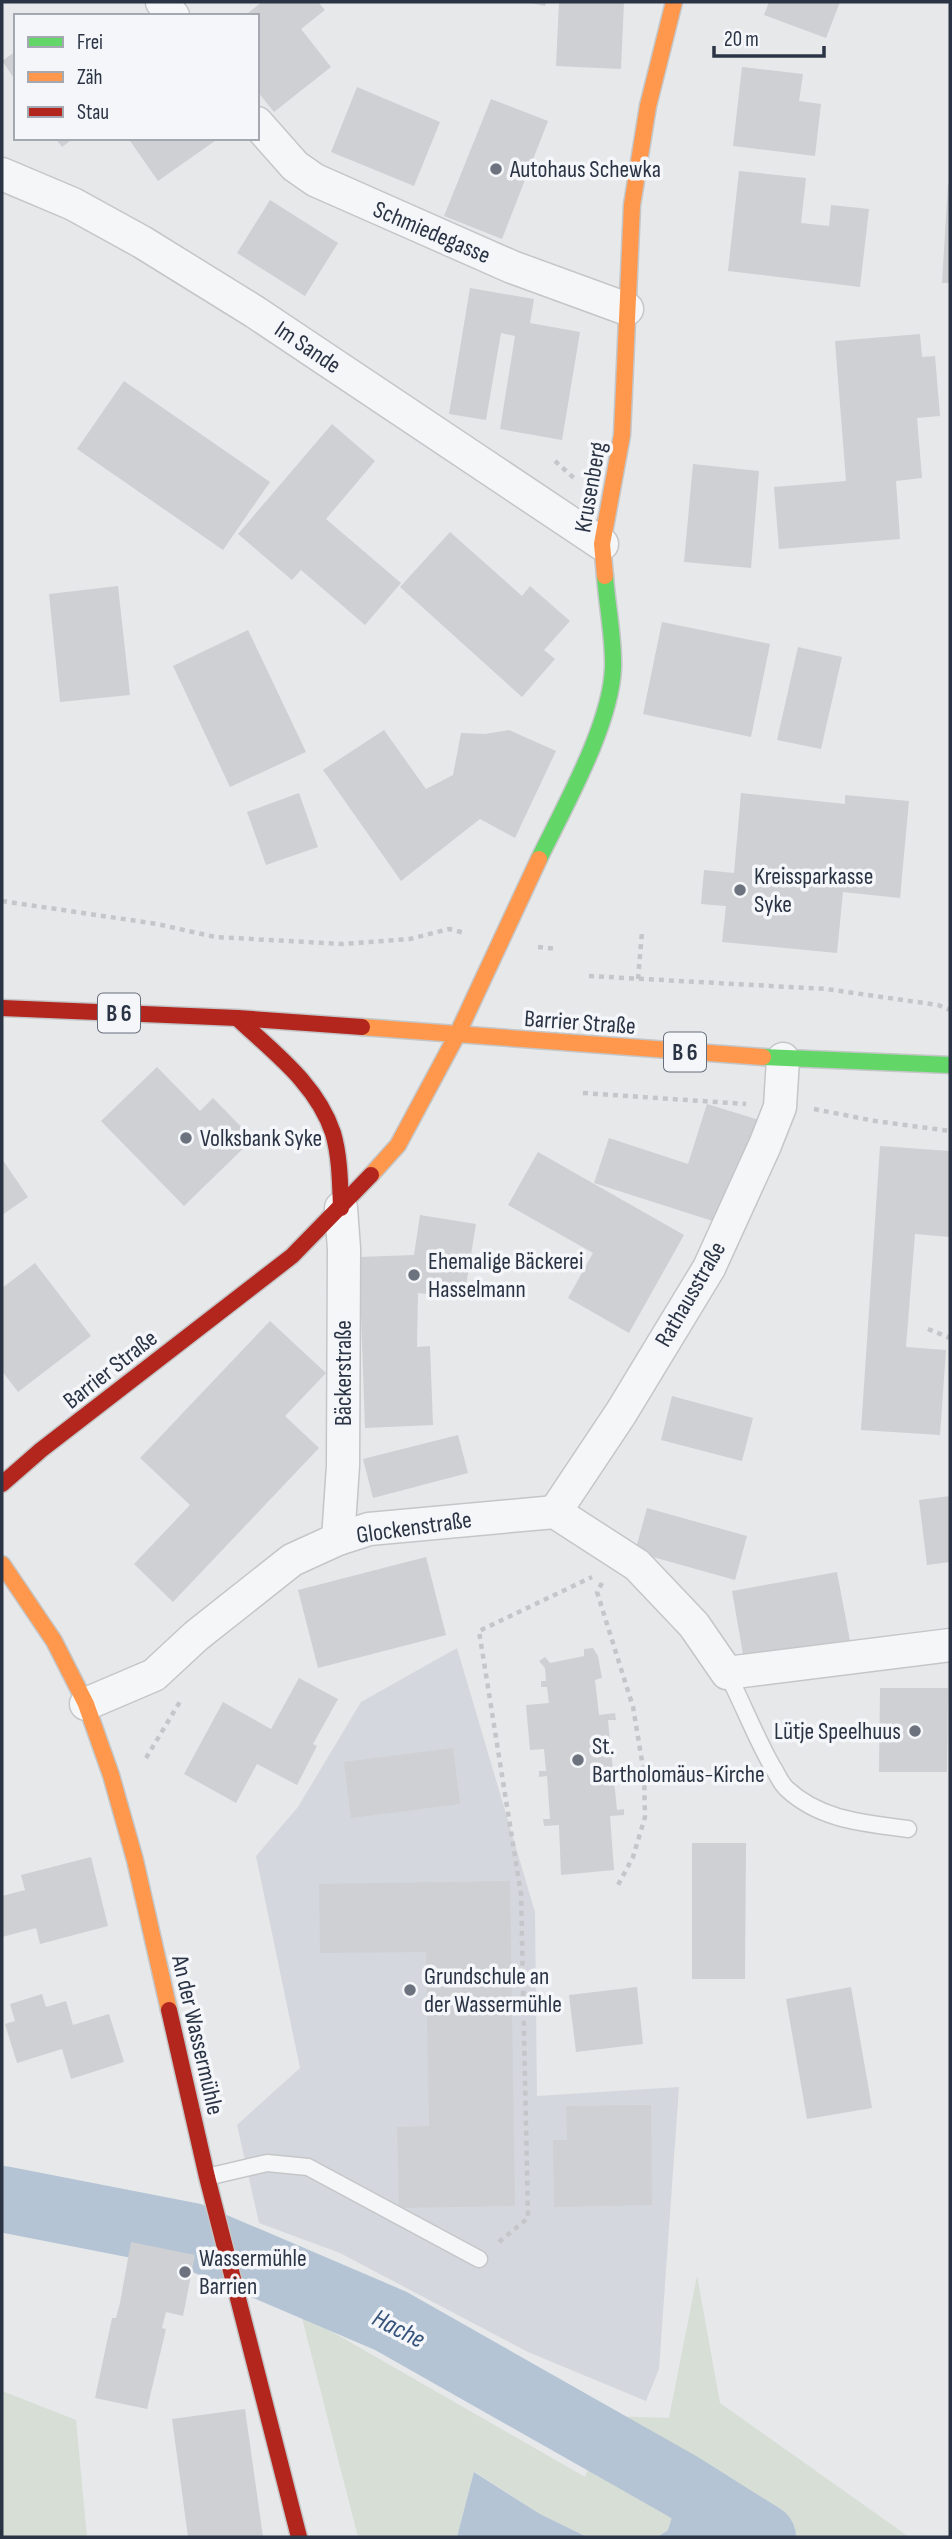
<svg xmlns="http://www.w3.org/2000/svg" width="952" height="2539" font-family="'Sofia Sans Condensed',sans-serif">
<rect width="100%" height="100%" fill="#e6e8ea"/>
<!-- built -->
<path fill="#d4d7dd" d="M 457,1648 L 535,1912 L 537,2096 L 679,2087 L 659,2369 L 646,2401 L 528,2352 L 340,2253 L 259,2223 L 237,2125 L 300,2068 L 256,1856 L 298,1807 L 361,1702 Z"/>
<!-- green -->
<g fill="#d6ded6">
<path d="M 697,2276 L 720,2403 L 909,2537 L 747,2537 L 749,2528 L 667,2530 L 657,2537 L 587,2537 L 540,2514 L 475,2472 L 457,2537 L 358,2537 L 301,2314 L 585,2477 L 608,2416 L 669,2418 Z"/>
<path d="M 2,2391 L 76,2420 L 87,2537 L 2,2537 Z"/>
</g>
<!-- water -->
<g fill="#b4c4d5">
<path d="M 474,2472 L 540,2514 L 587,2537 L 457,2537 Z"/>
<path d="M 682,2486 L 749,2528 L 747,2537 L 657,2537 L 668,2530 Z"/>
</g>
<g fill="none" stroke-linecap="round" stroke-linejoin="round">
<!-- river -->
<path stroke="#b4c4d5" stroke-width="66" d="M 2,2199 L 192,2236 L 391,2321 L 682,2486 L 763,2537"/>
</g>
<!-- building -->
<g fill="#ced0d3">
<path d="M 262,2 L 318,2 L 325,10 L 301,29 L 331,67 L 274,112 L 257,91 L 257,16 L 244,16 Z"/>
<path d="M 526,2 L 546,2 L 545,6 Z"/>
<path d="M 559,2 L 624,2 L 621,69 L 556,66 Z"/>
<path d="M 769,2 L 840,2 L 826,38 L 764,15 Z"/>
<path d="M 16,51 L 16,81 L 2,61 Z"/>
<path d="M 742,67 L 803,74 L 799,101 L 821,104 L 815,156 L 733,146 Z"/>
<path d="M 357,87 L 440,122 L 414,186 L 331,152 Z"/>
<path d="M 491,99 L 548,121 L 502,239 L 444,216 Z"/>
<path d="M 55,138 L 74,138 L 62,147 Z"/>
<path d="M 128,138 L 219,138 L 158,181 Z"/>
<path d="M 739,171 L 806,178 L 801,223 L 829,226 L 831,205 L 869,209 L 860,287 L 728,271 Z"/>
<path d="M 948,184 L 950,184 L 950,283 L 942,283 Z"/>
<path d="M 270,200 L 338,243 L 305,296 L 237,253 Z"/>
<path d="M 470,288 L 534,299 L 530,323 L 580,332 L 562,440 L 500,429 L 515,336 L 501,333 L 486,420 L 449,414 Z"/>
<path d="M 920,334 L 922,357 L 935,356 L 940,416 L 917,418 L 922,478 L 896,481 L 900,539 L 779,549 L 774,487 L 846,481 L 835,341 Z"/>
<path d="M 124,381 L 270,482 L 223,550 L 77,449 Z"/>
<path d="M 332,424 L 375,461 L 326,519 L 401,583 L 365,625 L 301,570 L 292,580 L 238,534 Z"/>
<path d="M 693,464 L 759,471 L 751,568 L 684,562 Z"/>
<path d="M 450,532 L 522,596 L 530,586 L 570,621 L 544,650 L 555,659 L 522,697 L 400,587 Z"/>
<path d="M 118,586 L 130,695 L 60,702 L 49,594 Z"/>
<path d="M 662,622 L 770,644 L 751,737 L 643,714 Z"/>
<path d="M 248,630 L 306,752 L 230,787 L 173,666 Z"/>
<path d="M 798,647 L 842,657 L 821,749 L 777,740 Z"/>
<path d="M 384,730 L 426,789 L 453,775 L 461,733 L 485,734 L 509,730 L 556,751 L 515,838 L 480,819 L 401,881 L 323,770 Z"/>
<path d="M 299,793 L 318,847 L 266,865 L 247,812 Z"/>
<path d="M 741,793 L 845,804 L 845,795 L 909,801 L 900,898 L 843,892 L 837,953 L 722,942 L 726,906 L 701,904 L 704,870 L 734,873 Z"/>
<path d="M 157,1067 L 200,1111 L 213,1098 L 253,1139 L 184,1206 L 101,1121 Z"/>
<path d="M 707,1104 L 759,1120 L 725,1225 L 594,1183 L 609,1138 L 688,1164 Z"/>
<path d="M 880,1146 L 950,1151 L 950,1237 L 915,1234 L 906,1347 L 946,1350 L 940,1435 L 861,1430 Z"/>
<path d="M 538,1152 L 684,1235 L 629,1333 L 568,1298 L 593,1253 L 508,1205 Z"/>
<path d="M 2,1159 L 28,1197 L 2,1215 Z"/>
<path d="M 420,1215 L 476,1224 L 464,1298 L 418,1293 L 417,1347 L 430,1346 L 433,1425 L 365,1428 L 359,1257 L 414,1255 Z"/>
<path d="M 35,1263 L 91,1336 L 18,1392 L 2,1371 L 2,1288 Z"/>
<path d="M 270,1321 L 326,1373 L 285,1416 L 319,1448 L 173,1602 L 134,1564 L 190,1505 L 140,1458 Z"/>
<path d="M 672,1396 L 753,1418 L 742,1461 L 661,1440 Z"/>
<path d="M 458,1435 L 468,1473 L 373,1498 L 363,1459 Z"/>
<path d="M 950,1496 L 950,1562 L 927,1565 L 919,1500 Z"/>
<path d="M 647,1508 L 747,1536 L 735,1580 L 635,1552 Z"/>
<path d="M 426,1557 L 446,1635 L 318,1668 L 298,1590 Z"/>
<path d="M 837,1572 L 850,1641 L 744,1660 L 732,1591 Z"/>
<path d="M 593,1648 L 598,1656 L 602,1678 L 595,1680 L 599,1715 L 615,1713 L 616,1720 L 608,1720 L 617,1810 L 624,1809 L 624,1815 L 610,1816 L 614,1870 L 561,1875 L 559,1825 L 544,1826 L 543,1819 L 550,1819 L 547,1776 L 539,1777 L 539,1771 L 546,1771 L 544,1749 L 530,1750 L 526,1705 L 549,1703 L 547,1687 L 541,1687 L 541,1681 L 546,1681 L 545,1668 L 539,1661 L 545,1657 L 550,1663 L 584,1656 L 584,1649 Z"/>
<path d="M 299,1678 L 338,1699 L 313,1744 L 317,1746 L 297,1785 L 257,1764 L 236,1803 L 184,1774 L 223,1702 L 271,1729 Z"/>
<path d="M 880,1688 L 948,1688 L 947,1772 L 879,1772 Z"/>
<path d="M 453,1748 L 460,1804 L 351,1818 L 344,1762 Z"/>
<path d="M 692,1843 L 746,1843 L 745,1979 L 692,1979 Z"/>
<path d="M 91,1857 L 108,1926 L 40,1944 L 36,1928 L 2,1937 L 2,1896 L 25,1890 L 21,1875 Z"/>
<path d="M 510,1881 L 515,2206 L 399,2208 L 397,2127 L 429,2126 L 426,1952 L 320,1953 L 319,1884 Z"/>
<path d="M 637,1987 L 643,2044 L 576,2052 L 569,1995 Z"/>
<path d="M 851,1987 L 872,2108 L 807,2119 L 786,1999 Z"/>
<path d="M 42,1994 L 46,2007 L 66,2001 L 73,2025 L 109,2014 L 124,2062 L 71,2079 L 62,2049 L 17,2063 L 5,2024 L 15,2021 L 10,2004 Z"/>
<path d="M 651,2105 L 652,2205 L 554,2207 L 553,2140 L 567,2140 L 566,2106 Z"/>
<path d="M 131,2242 L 195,2255 L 183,2316 L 166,2312 L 162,2328 L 166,2329 L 147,2409 L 95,2398 L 112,2318 L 116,2318 L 120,2303 Z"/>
<path d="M 245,2409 L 263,2537 L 188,2537 L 172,2419 Z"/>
</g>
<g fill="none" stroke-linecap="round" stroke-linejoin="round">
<!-- lane casing -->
<g stroke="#c4c6c8" stroke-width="19">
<g id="lane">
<path d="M 727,1673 C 743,1704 755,1736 772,1766 C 777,1773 780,1783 787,1789 C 820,1820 864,1823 908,1829"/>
<path d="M 207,2177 L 267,2163 L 308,2167 L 479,2259"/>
</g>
</g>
<!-- street casing -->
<g stroke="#c4c6c8" stroke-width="35">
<g id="street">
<path d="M 162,2 L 173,16"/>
<path d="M 257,123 L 295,166 L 315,180 L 512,267 L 627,309"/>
<path d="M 2,174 L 73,204 L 142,242 L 255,312 L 602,544"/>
<path d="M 555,1512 L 621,1413 L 709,1268 L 765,1145 L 780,1107 L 783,1059"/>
<path d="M 338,1539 L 343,1466 L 344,1249 L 341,1208"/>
<path d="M 86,1704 L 154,1675 L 196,1636 L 292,1560 L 338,1539 L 369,1529 L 555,1512 L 637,1565 L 694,1625 L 727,1673 L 950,1645"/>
</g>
</g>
<!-- fast casing -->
<g stroke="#c4c6c8" stroke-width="19">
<g id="fast">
<path d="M 539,859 C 564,807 611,725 613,668 C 614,638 607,606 605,576"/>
<path d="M 763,1057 L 950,1065"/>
</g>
</g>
<!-- slow casing -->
<g stroke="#c4c6c8" stroke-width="19">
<g id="slow">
<path d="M 605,576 L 602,544 L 622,435 L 632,205 L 648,106 L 674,2"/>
<path d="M 362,1027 L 763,1057"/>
<path d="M 371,1175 L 398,1145 L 457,1035 L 539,859"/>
<path d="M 2,1564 L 54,1641 L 86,1704 L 111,1775 L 135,1860 L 169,2010"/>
</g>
</g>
<!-- jam casing -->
<g stroke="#c4c6c8" stroke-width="19">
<g id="jam">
<path d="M 2,1008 L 237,1018 L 362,1027"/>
<path d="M 237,1018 C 273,1052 317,1084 333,1133 C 340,1157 340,1183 341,1208"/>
<path d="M 2,1484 L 41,1450 L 292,1256 L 371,1175"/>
<path d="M 169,2010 L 207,2177 L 299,2537"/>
</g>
</g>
<!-- path -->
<g stroke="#c5c6ca" stroke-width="4.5" stroke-dasharray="5 5" stroke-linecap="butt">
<path d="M 555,461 L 575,479"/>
<path d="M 2,901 L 157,924 L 215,937 L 343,944 L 410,939 L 449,929 L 465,933"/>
<path d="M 538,947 L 557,949"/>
<path d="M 589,976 L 826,989 L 938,1005 L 950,1010"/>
<path d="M 638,979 L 642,932"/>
<path d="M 583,1093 L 746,1104"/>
<path d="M 814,1109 L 875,1121 L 950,1131"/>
<path d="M 928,1329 L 950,1338"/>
<path d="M 602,1583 L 597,1592 L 633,1707 L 644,1773 L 645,1817 L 633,1857 L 617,1887"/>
<path d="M 146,1758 L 181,1700"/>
<path d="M 499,2242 L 528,2218 L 521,1894 L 479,1631 L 592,1577"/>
</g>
<!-- lane -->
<use href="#lane" stroke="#f5f6f7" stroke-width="16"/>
<!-- street -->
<use href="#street" stroke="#f5f6f7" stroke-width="32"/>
<!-- fast -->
<use href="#fast" stroke="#63d668" stroke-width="16"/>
<!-- slow -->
<use href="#slow" stroke="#ff974d" stroke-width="16"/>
<!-- jam -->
<use href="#jam" stroke="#b3261e" stroke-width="16"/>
</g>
<!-- markers -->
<g fill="#6c737f" stroke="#f4f6f9" stroke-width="2.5">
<circle cx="496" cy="169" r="7"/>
<circle cx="740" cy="890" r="7"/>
<circle cx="186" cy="1138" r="7"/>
<circle cx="414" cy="1275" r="7"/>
<circle cx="915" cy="1731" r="7"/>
<circle cx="578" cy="1760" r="7"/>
<circle cx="410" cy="1990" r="7"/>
<circle cx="185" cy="2272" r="7"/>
</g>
<g text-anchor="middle" stroke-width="7" stroke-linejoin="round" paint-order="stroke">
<!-- shield labels -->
<g fill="#f4f6f9" stroke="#676e7b" stroke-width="2">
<rect x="98" y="993.5" width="42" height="39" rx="5"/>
<rect x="664" y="1032.5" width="42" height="39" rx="5"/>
</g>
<g font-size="23" font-weight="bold" fill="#2b3445">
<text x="119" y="1021">B 6</text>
<text x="685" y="1060">B 6</text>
</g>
<!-- poi labels -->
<g font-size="24" fill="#2b3445" stroke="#f4f6f9" text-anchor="start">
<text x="510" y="177">Autohaus Schewka</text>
<text x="754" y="884">Kreissparkasse<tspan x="754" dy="28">Syke</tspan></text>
<text x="200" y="1146">Volksbank Syke</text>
<text x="428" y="1269">Ehemalige Bäckerei<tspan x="428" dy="28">Hasselmann</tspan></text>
<text x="901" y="1739" text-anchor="end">Lütje Speelhuus</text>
<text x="592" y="1754">St.<tspan x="592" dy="28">Bartholomäus-Kirche</tspan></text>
<text x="424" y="1984">Grundschule an<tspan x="424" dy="28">der Wassermühle</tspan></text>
<text x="199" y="2266">Wassermühle<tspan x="199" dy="28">Barrien</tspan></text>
</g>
<!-- street labels -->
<g font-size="24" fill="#2b3445" stroke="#f4f6f9">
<text transform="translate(432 232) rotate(23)" y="8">Schmiedegasse</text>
<text transform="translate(308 347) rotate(34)" y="8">Im Sande</text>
<text transform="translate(590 487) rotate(-80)" y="8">Krusenberg</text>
<text transform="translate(580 1022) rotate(4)" y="8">Barrier Straße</text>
<text transform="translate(690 1294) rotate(-60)" y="8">Rathausstraße</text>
<text transform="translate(110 1369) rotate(-38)" y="8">Barrier Straße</text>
<text transform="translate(343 1373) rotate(-90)" y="8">Bäckerstraße</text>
<text transform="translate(414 1527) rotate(-8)" y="8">Glockenstraße</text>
<text transform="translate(198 2035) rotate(77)" y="8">An der Wassermühle</text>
</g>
<!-- water labels -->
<g font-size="26" font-style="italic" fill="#34527a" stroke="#f4f6f9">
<text transform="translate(399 2328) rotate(27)" y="9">Hache</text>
</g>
</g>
<!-- border -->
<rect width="952" height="2539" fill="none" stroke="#2b3445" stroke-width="7"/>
<!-- legend -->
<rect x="14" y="14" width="245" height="126" fill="#f4f6f9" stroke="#a4a8b1" stroke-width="2"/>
<rect x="28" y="37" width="35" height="10" fill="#63d668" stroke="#a4a8b1" stroke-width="2"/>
<text x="77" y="49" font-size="21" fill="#2b3445">Frei</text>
<rect x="28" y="72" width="35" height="10" fill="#ff974d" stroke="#a4a8b1" stroke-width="2"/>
<text x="77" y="84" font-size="21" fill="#2b3445">Zäh</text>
<rect x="28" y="107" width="35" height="10" fill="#b3261e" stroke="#a4a8b1" stroke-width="2"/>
<text x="77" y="119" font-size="21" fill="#2b3445">Stau</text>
<!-- scale -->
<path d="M714 46v10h110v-10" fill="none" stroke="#2b3445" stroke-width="3.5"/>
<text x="724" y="46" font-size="21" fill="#2b3445" stroke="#f4f6f9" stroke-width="5" paint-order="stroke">20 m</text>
</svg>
